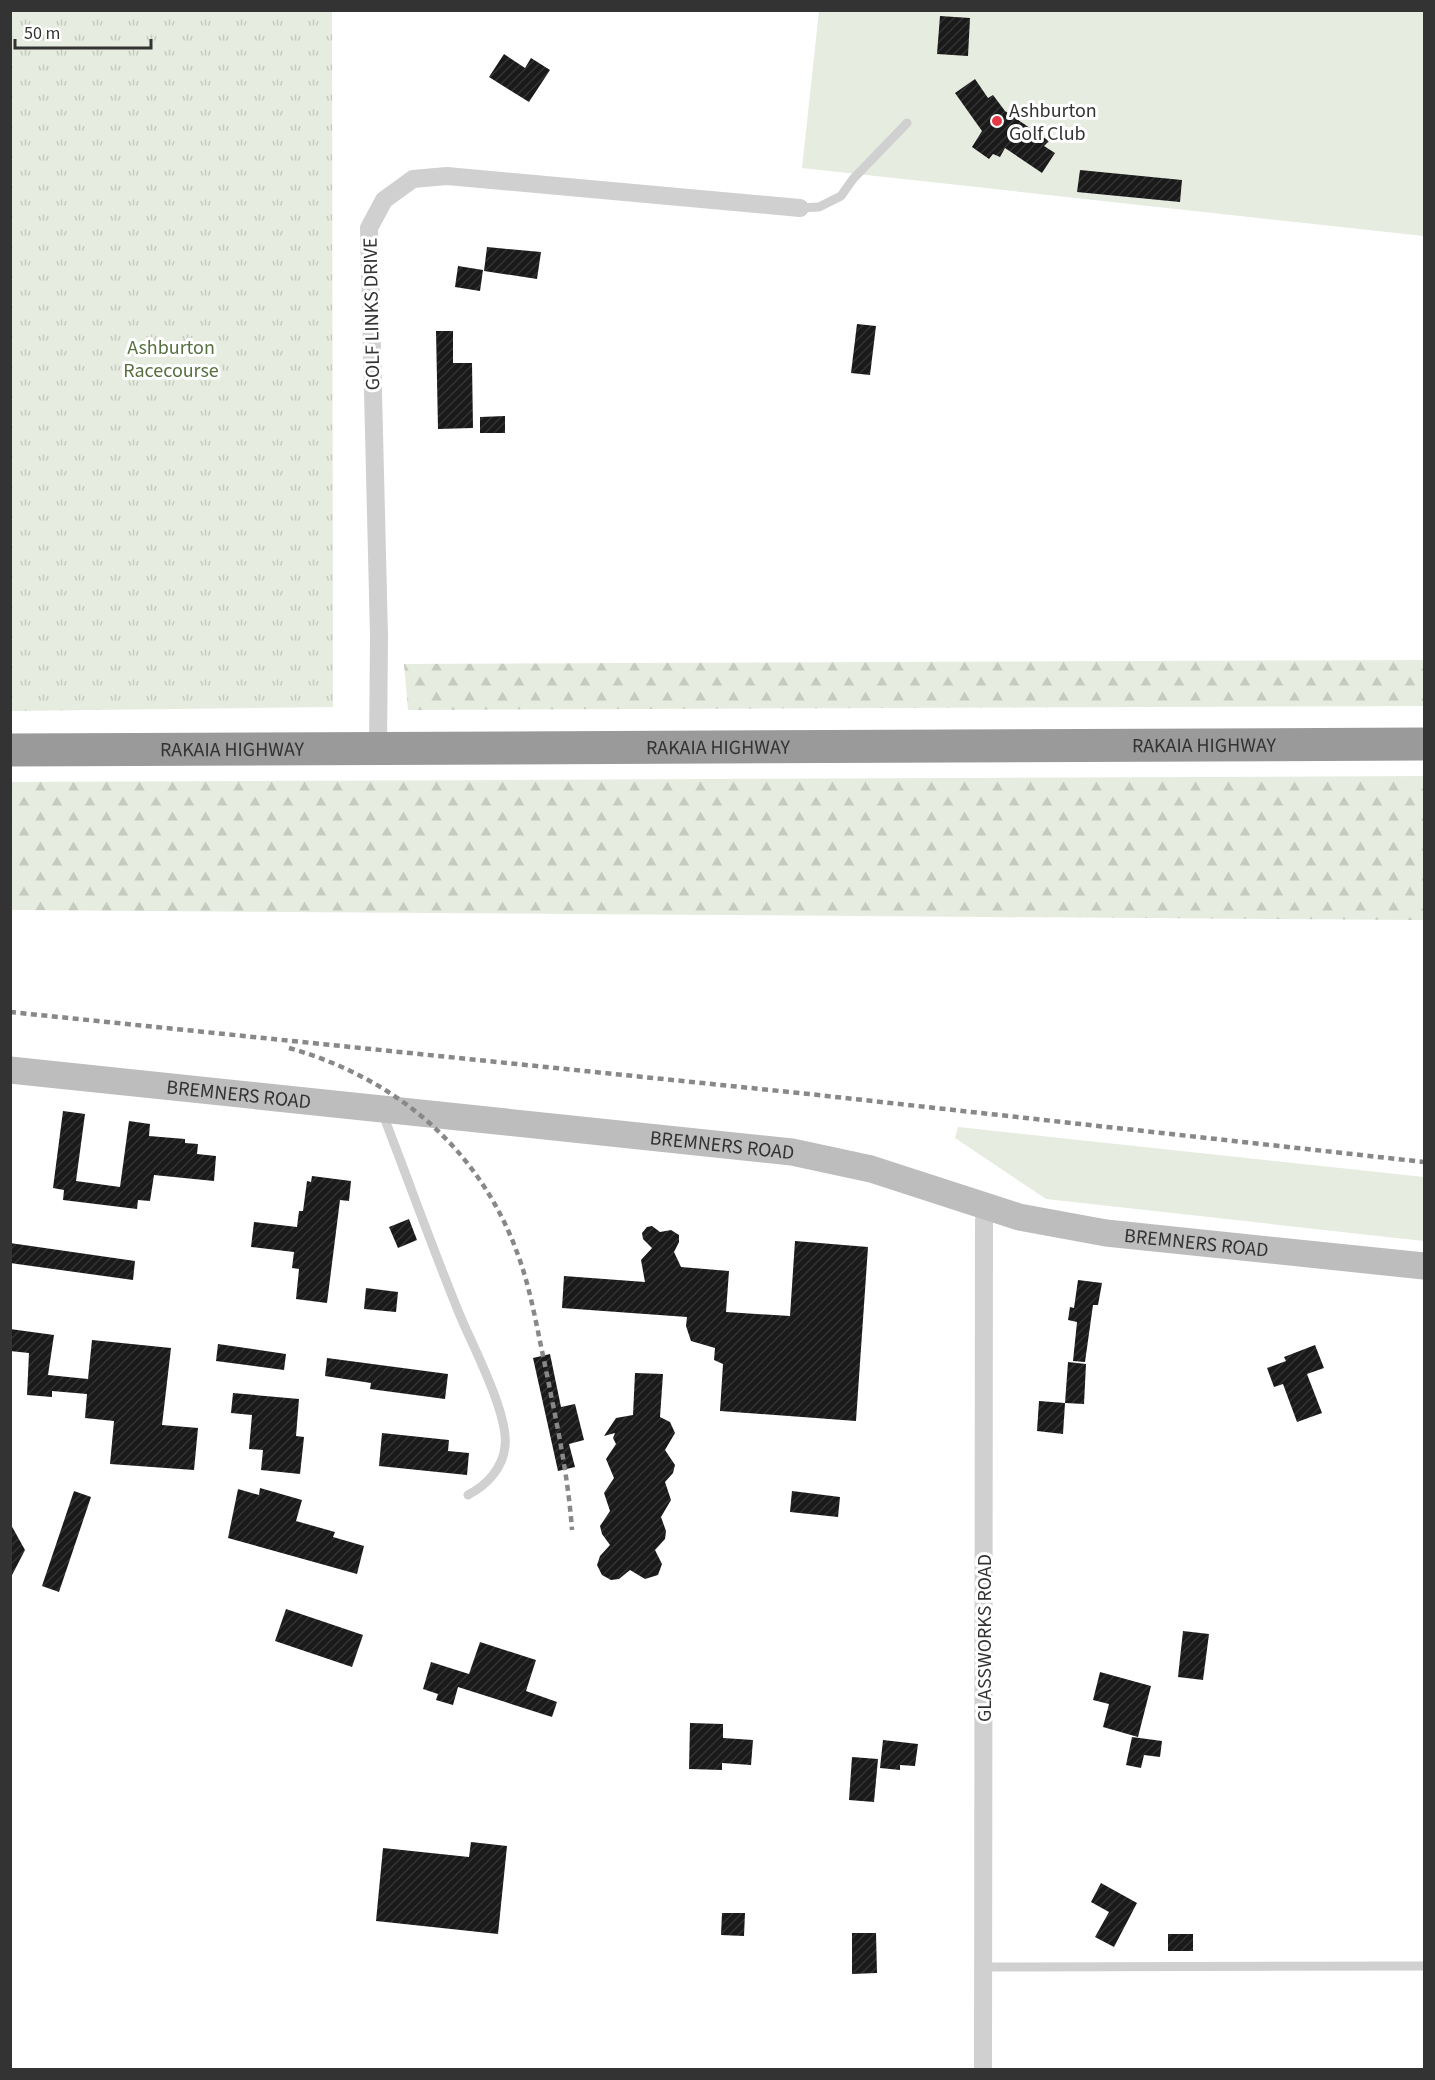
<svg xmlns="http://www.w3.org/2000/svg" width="1435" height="2080" font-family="'Source Sans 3',sans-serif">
<defs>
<pattern id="forest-firs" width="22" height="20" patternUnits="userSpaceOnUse" patternTransform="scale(1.5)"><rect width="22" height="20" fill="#e6ecdf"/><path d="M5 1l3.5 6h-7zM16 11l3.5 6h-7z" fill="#c6cbc0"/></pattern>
<pattern id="park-tufts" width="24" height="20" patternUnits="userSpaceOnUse" patternTransform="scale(1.5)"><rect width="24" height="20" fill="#e6ecdf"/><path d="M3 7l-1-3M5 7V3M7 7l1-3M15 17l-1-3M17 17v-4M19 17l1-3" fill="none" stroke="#c6cbc0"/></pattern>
<pattern id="building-hatch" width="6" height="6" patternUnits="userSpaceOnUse" patternTransform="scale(1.5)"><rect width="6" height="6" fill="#1a1a1a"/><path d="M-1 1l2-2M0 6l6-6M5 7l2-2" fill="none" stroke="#333"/></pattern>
</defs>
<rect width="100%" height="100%" fill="#fff"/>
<!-- green -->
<g fill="#e6ecdf">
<path d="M 819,11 L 1424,11 L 1424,236 L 802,168 Z"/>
<path d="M 958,1127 L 1424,1177 L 1424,1241 L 1046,1199 L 955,1138 Z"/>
</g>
<!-- forest -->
<g fill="url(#forest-firs)">
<path d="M 1424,660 L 1424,706 L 408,710 L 404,664 Z"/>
<path d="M 1424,776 L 1424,920 L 11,910 L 11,782 Z"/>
</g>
<!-- park -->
<path fill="url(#park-tufts)" d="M 10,11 L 332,11 L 333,707 L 11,711 Z"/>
<!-- building -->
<g fill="url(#building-hatch)">
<path d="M 940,16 L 970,18 L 968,56 L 937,54 Z"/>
<path d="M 504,54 L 525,68 L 531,58 L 550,70 L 529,102 L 489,77 Z"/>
<path d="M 975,79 L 988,98 L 993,95 L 1005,111 L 1049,141 L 1044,146 L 1055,153 L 1042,173 L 1005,148 L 1000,157 L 993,154 L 989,159 L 972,147 L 982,131 L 955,93 Z"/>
<path d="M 1080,170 L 1182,180 L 1180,202 L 1077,192 Z"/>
<path d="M 487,247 L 541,252 L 537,279 L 484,271 Z"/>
<path d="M 458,266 L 483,270 L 480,291 L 455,287 Z"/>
<path d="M 857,324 L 876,326 L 870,375 L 851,373 Z"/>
<path d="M 436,331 L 453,331 L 453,363 L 472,363 L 473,428 L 438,429 Z"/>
<path d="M 505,416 L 505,433 L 480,433 L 480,417 Z"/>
<path d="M 63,1111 L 85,1114 L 76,1181 L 120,1187 L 129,1121 L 150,1124 L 149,1136 L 185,1139 L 185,1143 L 198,1144 L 197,1154 L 216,1156 L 214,1181 L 154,1175 L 150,1201 L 138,1200 L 137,1209 L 63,1200 L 64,1190 L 53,1188 Z"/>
<path d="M 312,1176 L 351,1181 L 349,1201 L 340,1200 L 327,1303 L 296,1299 L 299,1269 L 292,1268 L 294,1252 L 251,1247 L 254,1222 L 297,1227 L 299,1211 L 303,1211 L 307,1181 L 311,1182 Z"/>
<path d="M 409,1219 L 417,1240 L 398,1248 L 389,1227 Z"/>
<path d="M 652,1226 L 660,1232 L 671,1230 L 679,1235 L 679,1242 L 674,1252 L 681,1267 L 729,1271 L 726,1312 L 790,1316 L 795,1241 L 868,1247 L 856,1421 L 720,1411 L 723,1364 L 714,1360 L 715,1348 L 691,1341 L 686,1326 L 687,1317 L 562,1308 L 564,1276 L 645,1282 L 641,1260 L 652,1248 L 643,1239 L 642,1233 L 647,1227 Z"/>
<path d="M 10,1243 L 135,1261 L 133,1280 L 10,1263 Z"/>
<path d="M 1078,1280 L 1102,1283 L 1098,1305 L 1093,1305 L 1085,1362 L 1073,1361 L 1077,1322 L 1068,1320 L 1070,1307 L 1074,1308 Z"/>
<path d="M 366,1288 L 398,1292 L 396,1312 L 364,1309 Z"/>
<path d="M 10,1329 L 54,1335 L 48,1375 L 88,1379 L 92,1340 L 171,1348 L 162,1425 L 198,1428 L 194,1470 L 110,1464 L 114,1421 L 85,1418 L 87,1394 L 52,1391 L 52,1397 L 27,1395 L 29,1353 L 10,1351 Z"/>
<path d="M 218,1344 L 286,1354 L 284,1370 L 216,1361 Z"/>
<path d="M 1315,1345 L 1324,1368 L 1307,1374 L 1322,1413 L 1297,1422 L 1283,1384 L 1274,1387 L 1267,1368 L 1286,1361 L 1284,1357 Z"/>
<path d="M 550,1354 L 561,1407 L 575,1404 L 584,1440 L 569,1444 L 575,1467 L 558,1471 L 533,1358 Z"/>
<path d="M 327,1358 L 448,1374 L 445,1399 L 370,1389 L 371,1383 L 325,1376 Z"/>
<path d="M 1068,1362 L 1086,1364 L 1084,1404 L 1065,1403 Z"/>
<path d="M 635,1373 L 663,1374 L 660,1417 L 670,1422 L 675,1433 L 665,1450 L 675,1465 L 673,1473 L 665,1482 L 671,1500 L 661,1517 L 666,1531 L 665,1539 L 655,1550 L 662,1564 L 658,1575 L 645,1579 L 630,1570 L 619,1579 L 611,1580 L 602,1575 L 597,1565 L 600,1556 L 610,1545 L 602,1534 L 600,1526 L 610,1511 L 604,1493 L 614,1478 L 606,1459 L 616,1444 L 613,1438 L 615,1433 L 604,1436 L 616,1418 L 633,1415 Z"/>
<path d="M 233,1393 L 299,1399 L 296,1436 L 304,1437 L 300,1474 L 261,1470 L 263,1450 L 249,1449 L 252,1415 L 231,1413 Z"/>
<path d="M 1039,1401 L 1065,1403 L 1063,1434 L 1037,1431 Z"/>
<path d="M 382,1433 L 449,1440 L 448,1451 L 469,1453 L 467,1475 L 379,1466 Z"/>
<path d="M 260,1488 L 302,1500 L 296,1521 L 335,1532 L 333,1537 L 364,1546 L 357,1574 L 228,1538 L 238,1489 L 259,1495 Z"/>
<path d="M 74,1491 L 91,1497 L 59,1592 L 42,1586 Z"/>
<path d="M 792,1491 L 840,1497 L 838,1517 L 790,1512 Z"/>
<path d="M 10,1523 L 25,1550 L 10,1579 Z"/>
<path d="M 286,1609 L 363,1635 L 352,1667 L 275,1641 Z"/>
<path d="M 1183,1631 L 1209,1634 L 1203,1680 L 1178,1677 Z"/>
<path d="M 480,1642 L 536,1660 L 526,1691 L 557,1702 L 552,1717 L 458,1687 L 453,1705 L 436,1700 L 438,1694 L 423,1689 L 431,1662 L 469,1674 Z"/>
<path d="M 1100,1672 L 1151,1686 L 1138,1737 L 1103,1727 L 1109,1704 L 1093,1700 Z"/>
<path d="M 690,1723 L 723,1724 L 723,1738 L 753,1740 L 751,1765 L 722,1763 L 722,1770 L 689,1769 Z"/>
<path d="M 1132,1737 L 1162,1741 L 1160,1757 L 1144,1755 L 1141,1768 L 1126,1765 Z"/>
<path d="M 883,1740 L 918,1744 L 915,1766 L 900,1765 L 900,1770 L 880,1768 Z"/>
<path d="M 852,1757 L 878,1759 L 874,1802 L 849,1800 Z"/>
<path d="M 471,1842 L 507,1846 L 498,1934 L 376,1921 L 383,1848 L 469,1857 Z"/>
<path d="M 1101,1883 L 1137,1903 L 1114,1947 L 1095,1937 L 1109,1912 L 1091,1902 Z"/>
<path d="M 722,1913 L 745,1913 L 744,1936 L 721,1935 Z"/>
<path d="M 852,1933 L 876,1933 L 877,1973 L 852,1974 Z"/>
<rect x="1168" y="1934" width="25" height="17"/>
</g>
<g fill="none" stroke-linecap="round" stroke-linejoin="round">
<!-- lane -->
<g stroke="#d0d0d0" stroke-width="9">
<path d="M 800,208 L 819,207 L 841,196 L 853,179 L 907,123"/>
<path d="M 382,1112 C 408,1179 432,1247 459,1313 C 472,1345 509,1414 505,1446 C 503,1468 487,1485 468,1495"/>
<path d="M 983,1967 L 1424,1966"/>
</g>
<!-- street -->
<g stroke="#d0d0d0" stroke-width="18">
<path d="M 378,749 L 379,636 L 369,228 L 384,200 L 413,179 L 447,176 L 800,208"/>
<path d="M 983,2070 L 984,1221 L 987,1207"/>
</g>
<!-- secondary -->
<path stroke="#bdbdbd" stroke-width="27" id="s1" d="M 10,1070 L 792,1152 L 871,1169 L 1019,1217 L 1106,1233 L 1424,1266"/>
<!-- highway -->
<path stroke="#9a9a9a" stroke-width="33" id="s2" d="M 10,750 L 1424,744"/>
<!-- rail -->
<g stroke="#888" stroke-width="4.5" stroke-dasharray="6 4.5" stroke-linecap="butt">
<path d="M 10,1012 L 809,1094 L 1424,1162"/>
<path d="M 289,1048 C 396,1078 480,1149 518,1255 C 531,1290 537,1329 545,1365 C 556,1420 568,1474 572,1530"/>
</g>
</g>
<!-- markers -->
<circle fill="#e63946" stroke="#fff" stroke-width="2" cx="997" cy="121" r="6"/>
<g text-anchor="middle" stroke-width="6" stroke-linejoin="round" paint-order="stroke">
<!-- poi labels -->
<g font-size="20" fill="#333" stroke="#fff" text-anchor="start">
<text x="1009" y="117">Ashburton<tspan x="1009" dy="23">Golf Club</tspan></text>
</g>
<!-- street labels -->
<g font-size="20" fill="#333" stroke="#fff">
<text transform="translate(371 314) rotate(-91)" y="7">GOLF LINKS DRIVE</text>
<text dy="7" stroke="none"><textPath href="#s2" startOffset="1194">RAKAIA HIGHWAY</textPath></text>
<text dy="7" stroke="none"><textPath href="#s2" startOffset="708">RAKAIA HIGHWAY</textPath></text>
<text dy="7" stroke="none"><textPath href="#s2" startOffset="222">RAKAIA HIGHWAY</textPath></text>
<text dy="7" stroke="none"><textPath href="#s1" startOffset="230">BREMNERS ROAD</textPath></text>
<text dy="7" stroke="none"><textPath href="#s1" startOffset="716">BREMNERS ROAD</textPath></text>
<text dy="7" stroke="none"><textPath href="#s1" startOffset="1202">BREMNERS ROAD</textPath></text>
<text transform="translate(984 1638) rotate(-90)" y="7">GLASSWORKS ROAD</text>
</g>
<!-- park labels -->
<g font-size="20" fill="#56703f" stroke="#fff">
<text x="171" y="354">Ashburton<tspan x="171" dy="23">Racecourse</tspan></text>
</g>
</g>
<!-- border -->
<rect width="1435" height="2080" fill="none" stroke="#333333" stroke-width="24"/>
<!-- scale -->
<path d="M15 39v9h136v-9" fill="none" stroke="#333333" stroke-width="3"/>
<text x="24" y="39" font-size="18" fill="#333333" stroke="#ffffff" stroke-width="4.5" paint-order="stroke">50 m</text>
</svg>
